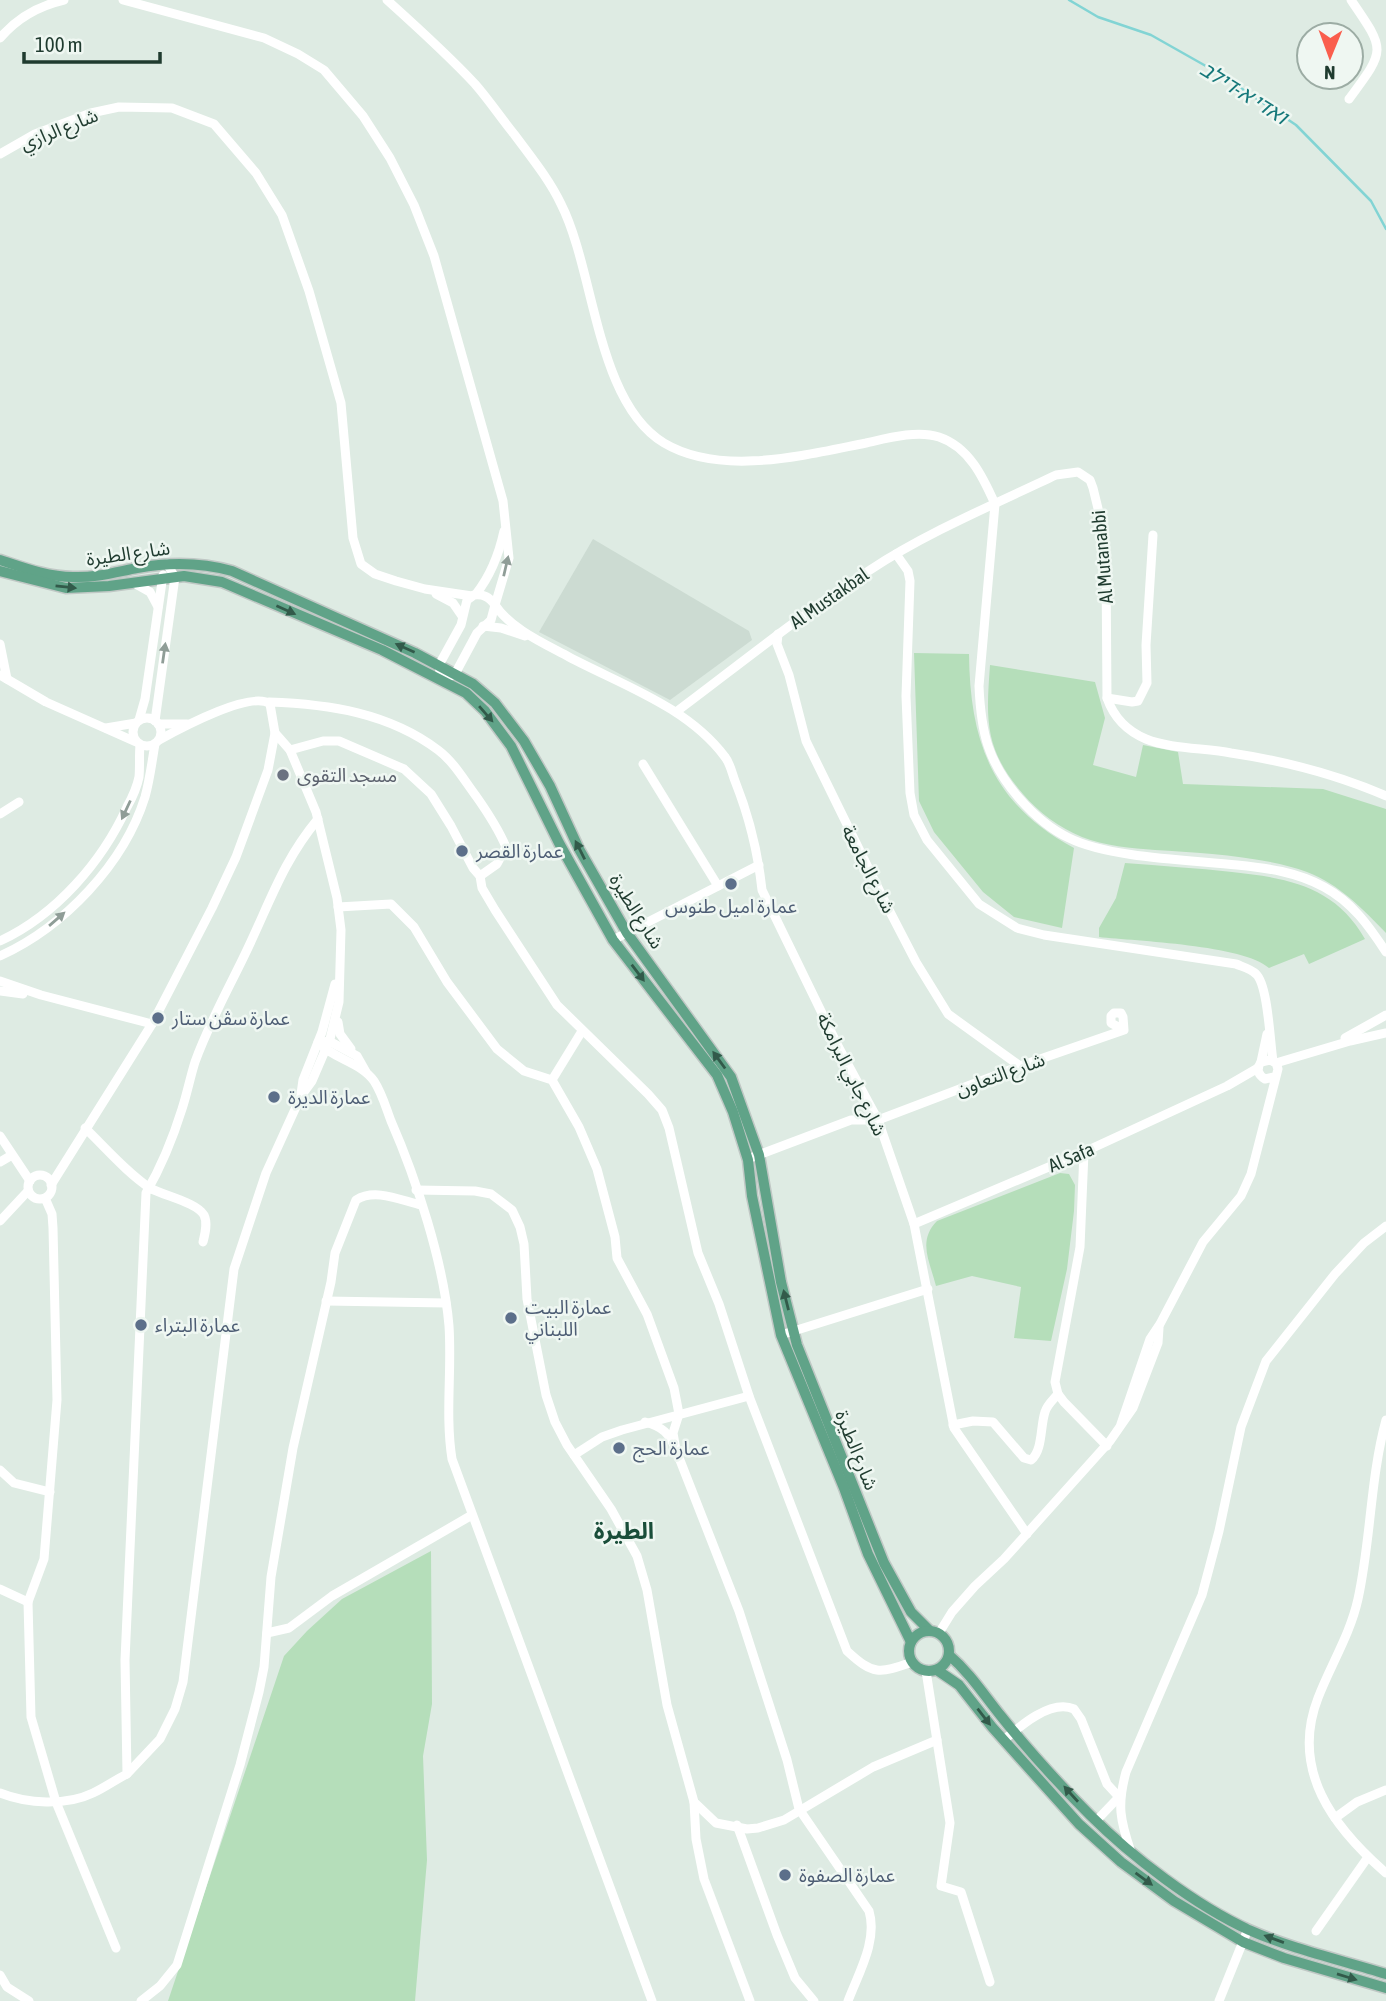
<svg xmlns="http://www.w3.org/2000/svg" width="1386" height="2001" font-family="'Asap Condensed','Noto Sans Arabic','Noto Sans Hebrew',sans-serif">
<rect width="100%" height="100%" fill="#deebe3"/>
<!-- built -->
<path fill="#ccdbd2" d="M 593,539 L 749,631 L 752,640 L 670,700 L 539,632 Z"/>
<!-- green -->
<g fill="#b5deba">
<path d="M 914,653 L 969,654 C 970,742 992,804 1074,848 L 1062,928 L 1014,917 L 983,892 L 934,832 L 919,801 Z"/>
<path d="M 990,665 L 1095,682 L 1105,718 L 1093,765 L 1136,777 L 1143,745 L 1178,752 L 1183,784 L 1323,789 L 1386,809 L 1386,933 C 1362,908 1340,885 1307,872 C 1264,856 1201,853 1155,850 C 1132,848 1104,846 1082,837 C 1060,828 1038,812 1023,794 C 984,749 986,720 990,665 Z"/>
<path d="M 1125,863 C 1161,866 1197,868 1232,872 C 1288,878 1335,886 1365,939 L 1309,964 L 1304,954 L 1269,968 C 1244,945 1136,941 1099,937 L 1099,928 L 1116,898 Z"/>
<path d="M 1060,1173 L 1069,1174 L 1075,1185 L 1074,1211 L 1067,1269 L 1051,1341 L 1014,1338 L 1021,1287 L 972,1276 L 936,1286 C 930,1262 917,1241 937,1221 Z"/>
<path d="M 431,1551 L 432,1704 L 423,1756 L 427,1860 L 415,2001 L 168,2001 L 284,1656 L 307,1631 L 342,1599 Z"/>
</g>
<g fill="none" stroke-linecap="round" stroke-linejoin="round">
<!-- stream -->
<path stroke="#82d4d4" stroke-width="2.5" d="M 1069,0 L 1098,17 L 1151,35 L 1220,74 L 1296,125 L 1371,201 L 1386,229"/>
<!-- major casing -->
<g stroke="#c0c8c5" stroke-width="13">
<g id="major">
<path d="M 0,560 C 24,568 48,577 73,577 C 95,578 116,572 137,568 C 170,562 200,562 232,571 L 415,653 L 473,684 L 495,703 L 524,741 L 550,786 L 579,849 L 627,933 L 731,1077 L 759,1155 L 781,1282 L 797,1345 L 884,1563 L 911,1612 L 929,1630"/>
<path d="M 0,571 L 66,588 L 109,586 L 184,576 L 222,582 L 382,650 L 466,693 L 485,711 L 511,746 L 559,843 L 613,940 L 717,1075 L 733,1112 L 748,1160 L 752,1196 L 781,1335 L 844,1488 L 868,1554 L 911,1642"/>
<circle cx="929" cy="1651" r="20"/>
<path d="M 949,1655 C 970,1673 984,1695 1001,1716 C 1028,1750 1059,1784 1090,1815 C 1132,1857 1195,1905 1249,1930 C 1292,1949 1341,1960 1386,1974"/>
<path d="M 937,1670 L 959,1685 L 992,1727 L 1079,1824 L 1121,1862 L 1174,1901 L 1243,1942 L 1284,1958 L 1386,1988"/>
</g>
</g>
<!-- minor -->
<g stroke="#fff" stroke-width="9">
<path d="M 123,0 L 264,38 L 298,54 L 324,70 L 363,116 L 390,158 L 414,205 L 434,256 L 503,501 L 509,558 L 495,605 C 511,629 543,643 569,657 C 622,685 688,707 725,757 C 730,763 732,773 735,781 C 749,816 758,853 762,890 L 839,1048 L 878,1120 L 914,1224 L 954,1428 L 1027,1534"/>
<path d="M 387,0 C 417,27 448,55 475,84 C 489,100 501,118 514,134 C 531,157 549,179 561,204 C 595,271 596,402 664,443 C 721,477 805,455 866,443 C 888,438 917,430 939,437 C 969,447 983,477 995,504 L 979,686 C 981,733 988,762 1019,798 C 1033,814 1050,829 1069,838 C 1109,858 1190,860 1237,865 C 1267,868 1297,872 1324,887 C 1352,902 1369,926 1386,952"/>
<path d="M 0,38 C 17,18 38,6 64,0"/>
<path d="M 1349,99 C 1386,49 1386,51 1351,0"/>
<path d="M 0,154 L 35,134 L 91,113 L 119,107 L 172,108 L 214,124 L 256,173 L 282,215 L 309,291 L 341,403 L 353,538 L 361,564 L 375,574 L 396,581 L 425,589 L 472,596"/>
<path d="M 896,554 L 908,571 L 910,581 L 906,696 L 910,793 L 914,815 L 927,840 L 979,904 L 1017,928 L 1044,935 L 1236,964 C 1243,967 1251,969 1256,974 C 1268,985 1270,1042 1273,1061"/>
<path d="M 134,583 L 150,592 L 158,607"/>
<path d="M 436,594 L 453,603 L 462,616"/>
<path d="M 476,594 C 491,575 499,554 504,531"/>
<path d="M 474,595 C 484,594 489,597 495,605 L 491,620 L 477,633 L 455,674 L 441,680 L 439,665 L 461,625 L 467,600 Z"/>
<path d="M 483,626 L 501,628 L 525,636"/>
<path d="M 778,634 L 777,644 L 789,675 L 806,741 L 887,906 L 916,962 L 948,1014 L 1020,1066"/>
<path d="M 0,644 L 7,679"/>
<path d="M 0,675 L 46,702 L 136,742"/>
<path d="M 1107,698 L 1132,702 L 1138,701 L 1147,683 L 1146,645 L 1153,535"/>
<path d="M 269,702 C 329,704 389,713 438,750 C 454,762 464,780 476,796 C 488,813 498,828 506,847 L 497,864 L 480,876"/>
<path d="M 676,712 C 740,664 803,613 870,570 C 926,533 995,504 1056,475 L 1078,472 L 1090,480 L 1093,488 L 1102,525 L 1106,565 L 1107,698 C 1114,718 1127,731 1146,739 C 1170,749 1206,748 1231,753 C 1284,761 1336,774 1386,796"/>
<circle cx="147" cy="732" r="14"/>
<path d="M 139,720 L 145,699 L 163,575"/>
<path d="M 155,721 L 175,577 L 167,564"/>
<path d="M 158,724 L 187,724"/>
<path d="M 106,728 L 136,723"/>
<path d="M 290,750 L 323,741 L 339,741 L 404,769 L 431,794 L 451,826 L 473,868 L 480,876 L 482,888 L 495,910 L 557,1005 L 648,1094 L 662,1110 L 669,1128 L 698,1253 L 719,1304 L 749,1396 L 847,1651 C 873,1675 879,1674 912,1662"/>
<path d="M 643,764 L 718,886"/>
<path d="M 0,814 L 19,802"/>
<path d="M 338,907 L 391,904 L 414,927 L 447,982 L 497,1049 L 524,1071 L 552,1080 L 579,1127 L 597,1169 L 615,1237 L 617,1258 L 647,1314 L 674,1388 L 679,1414 L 673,1433 L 676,1450"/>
<path d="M 613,940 L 759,865"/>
<path d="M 0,941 C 56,915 102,862 127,807 C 132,798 137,787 139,777 C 140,767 139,755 140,745"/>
<path d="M 0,956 C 64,927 124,864 145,797 C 150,779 152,761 155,744"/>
<path d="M 0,981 L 41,995 L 152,1024"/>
<path d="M 0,991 L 23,994"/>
<path d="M 338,1022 L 340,1034 L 351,1049"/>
<path d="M 1345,1038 L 1386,1015"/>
<path d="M 318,1042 C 333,1059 361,1062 374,1081 C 382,1093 386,1108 391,1121 C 416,1178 444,1264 449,1326 C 452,1371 445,1415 452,1459 L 652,2001"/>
<path d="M 324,1042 L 329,1041 L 357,1056 L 366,1072"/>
<path d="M 1261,1062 L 1267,1034"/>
<path d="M 1276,1063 L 1350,1041 L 1386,1033"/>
<path d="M 552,1080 L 582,1031"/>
<path d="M 301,1094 L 303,1080 L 322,1032 L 335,984"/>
<path d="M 85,1128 C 106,1148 126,1172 150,1188 C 164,1196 196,1202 204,1215 C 208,1223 205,1234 203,1242"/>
<path d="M 0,1136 L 30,1181"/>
<path d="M 1084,1152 L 1080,1247 L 1055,1382 L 1058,1394 L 1064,1402 L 1107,1446"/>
<path d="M 753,1157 L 851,1120 L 878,1120 L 1020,1066 L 1124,1030 L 1123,1017 L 1121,1013 L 1114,1013 L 1111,1016 L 1111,1023 L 1124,1030"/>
<path d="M 0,1162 L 12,1155"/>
<circle cx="40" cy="1187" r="12"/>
<path d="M 51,1185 L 152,1024 L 212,908 L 236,857 L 268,770 L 275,733"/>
<path d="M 416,1190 L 475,1191 L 491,1194 L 512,1210 L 520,1227 L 524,1244 L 527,1299 L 546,1395 L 555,1422 L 567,1445 L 611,1509 L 637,1556 L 647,1590 L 667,1705 L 694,1802 L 716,1823 L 747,1829 L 758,1828 L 784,1820 L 873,1767 L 937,1740"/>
<path d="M 45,1198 L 52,1214 L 53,1228 L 57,1400 L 44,1559 L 28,1602 L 31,1717 L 56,1802 L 116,1948"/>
<path d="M 0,1221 L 28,1191"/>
<path d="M 914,1224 L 1084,1152 L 1227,1086 L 1258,1068"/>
<path d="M 326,1301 L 446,1303"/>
<path d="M 781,1335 L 928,1289"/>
<path d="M 1386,1420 C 1370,1479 1371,1540 1358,1599 C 1350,1635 1331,1664 1318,1698 C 1290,1770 1333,1827 1386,1873"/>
<path d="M 645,1422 C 663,1427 669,1433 676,1450 L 739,1611 L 787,1760 L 799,1809 L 869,1911 C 878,1941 858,1974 848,2001"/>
<path d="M 1121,1424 L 1150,1339 L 1160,1324 L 1203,1242 L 1241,1196 L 1251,1174 L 1278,1069 L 1276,1063 L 1270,1060 L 1261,1062 C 1256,1069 1258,1075 1265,1079 L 1274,1077"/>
<path d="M 953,1425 L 973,1421 L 993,1422 L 1024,1458 L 1031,1460 C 1043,1450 1040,1427 1045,1412 C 1047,1405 1053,1400 1058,1394"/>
<path d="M 574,1455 L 602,1437 L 622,1430 L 749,1396"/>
<path d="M 0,1470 L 14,1483 L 50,1492"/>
<path d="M 0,1589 L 28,1602"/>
<path d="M 267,1633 L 289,1628 L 332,1596 L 472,1515"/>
<path d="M 939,1633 L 952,1612 L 975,1586 L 1004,1559 L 1110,1441 L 1133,1408 L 1158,1343 L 1159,1328"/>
<path d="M 926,1671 L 950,1823 L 941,1886 L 961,1892 L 990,1982"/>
<path d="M 1004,1740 C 1020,1726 1051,1699 1074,1709 L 1081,1719 L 1107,1784 L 1119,1797"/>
<path d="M 127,1774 L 160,1739 L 175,1709 L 183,1682 L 234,1269 L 266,1173 L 301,1096 L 312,1081 L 330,1039 L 339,1002 L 341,930 L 337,898 L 316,812 L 290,750 L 275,733 L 270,704 C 251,690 179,729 159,740"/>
<path d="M 0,1793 C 27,1804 66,1806 93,1793 C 104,1788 115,1780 127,1774 L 125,1660 L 146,1193 C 161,1167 173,1138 182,1109 C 187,1094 190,1078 195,1062 C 209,1023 229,988 247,950 C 270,902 283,861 318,819"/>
<path d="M 694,1802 L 696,1839 L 704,1879 L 750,2001"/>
<path d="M 1335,1818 L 1357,1802 L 1386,1790"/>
<path d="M 1096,1821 L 1119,1797"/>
<path d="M 737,1825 L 777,1935 L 795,1978 L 814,2001"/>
<path d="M 1131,1852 C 1120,1820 1117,1805 1126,1772 L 1202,1595 L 1219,1531 L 1241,1427 L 1266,1361 L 1335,1274 L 1364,1243 L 1386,1226"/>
<path d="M 1316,1931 L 1368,1857"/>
<path d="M 0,1975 L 7,1987 L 29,2001"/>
<path d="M 141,2001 L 160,1986 L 177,1965 L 240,1765 L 259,1692 L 264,1667 L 271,1577 L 293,1448 L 331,1282 L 335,1253 L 356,1200 C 375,1188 400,1200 421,1205"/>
<path d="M 1219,2001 L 1248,1929"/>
</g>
<!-- major -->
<use href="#major" stroke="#60a388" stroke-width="10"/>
</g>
<!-- one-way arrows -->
<defs><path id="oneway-solid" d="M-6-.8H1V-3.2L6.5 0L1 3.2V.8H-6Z" transform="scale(1.75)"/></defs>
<g fill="#8f9d97">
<use href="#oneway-solid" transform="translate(506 566) rotate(-77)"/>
<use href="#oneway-solid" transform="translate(164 653) rotate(-82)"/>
<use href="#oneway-solid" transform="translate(126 810) rotate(115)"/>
<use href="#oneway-solid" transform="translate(57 919) rotate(-41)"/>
</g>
<g fill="#325a4a">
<use href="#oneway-solid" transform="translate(66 587) rotate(6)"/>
<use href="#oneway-solid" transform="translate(286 610) rotate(24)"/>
<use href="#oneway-solid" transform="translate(405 648) rotate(-156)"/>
<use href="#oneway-solid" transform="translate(486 714) rotate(49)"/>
<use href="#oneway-solid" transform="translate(580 850) rotate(-117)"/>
<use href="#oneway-solid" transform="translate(638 973) rotate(53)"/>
<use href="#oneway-solid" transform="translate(719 1060) rotate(-126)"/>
<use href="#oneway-solid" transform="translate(786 1300) rotate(-104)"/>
<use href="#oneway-solid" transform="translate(984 1717) rotate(52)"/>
<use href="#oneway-solid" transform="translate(1071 1794) rotate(-132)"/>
<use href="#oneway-solid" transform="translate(1144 1879) rotate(36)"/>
<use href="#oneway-solid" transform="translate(1274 1939) rotate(-160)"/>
<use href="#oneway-solid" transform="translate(1347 1977) rotate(17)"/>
</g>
<!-- markers -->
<circle fill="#6b7280" stroke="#eff7f2" stroke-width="2.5" cx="283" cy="775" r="7"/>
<g fill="#5c6f8a" stroke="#eff7f2" stroke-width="2.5">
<circle cx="462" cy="851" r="7"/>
<circle cx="731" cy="884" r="7"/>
<circle cx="158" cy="1018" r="7"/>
<circle cx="274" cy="1097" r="7"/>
<circle cx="511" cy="1318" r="7"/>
<circle cx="141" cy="1325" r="7"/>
<circle cx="619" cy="1448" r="7"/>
<circle cx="785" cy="1875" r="7"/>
</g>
<g text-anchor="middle" stroke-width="5" stroke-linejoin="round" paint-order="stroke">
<!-- street labels -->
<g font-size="19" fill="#1f3b2f" stroke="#eff7f2">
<text transform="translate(59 129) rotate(-22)" y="7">شارع الرازي</text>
<text transform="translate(128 553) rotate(-8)" y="7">شارع الطيرة</text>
<text transform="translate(1102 557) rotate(-95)" y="7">Al Mutanabbi</text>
<text transform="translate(829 598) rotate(-35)" y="7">Al Mustakbal</text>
<text transform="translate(869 869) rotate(63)" y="7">شارع الجامعة</text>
<text transform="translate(637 911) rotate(58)" y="7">شارع الطيرة</text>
<text transform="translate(852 1074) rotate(64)" y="7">شارع جابي البرامكة</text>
<text transform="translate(1000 1074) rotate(-20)" y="7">شارع التعاون</text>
<text transform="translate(1071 1157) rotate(-23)" y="7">Al Safa</text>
<text transform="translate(857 1450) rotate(68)" y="7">شارع الطيرة</text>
</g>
<!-- worship labels -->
<g font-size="19" fill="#5b616d" stroke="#eff7f2" text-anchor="start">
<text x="297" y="782">مسجد التقوى</text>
</g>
<!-- service labels -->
<g font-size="19" fill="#4e5e75" stroke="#eff7f2" text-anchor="start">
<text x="476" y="858">عمارة القصر</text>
<text x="731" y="913" text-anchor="middle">عمارة اميل طنوس</text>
<text x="172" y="1025">عمارة سڤن ستار</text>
<text x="288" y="1104">عمارة الديرة</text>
<text x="525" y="1314">عمارة البيت<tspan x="525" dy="22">اللبناني</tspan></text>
<text x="155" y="1332">عمارة البتراء</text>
<text x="633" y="1455">عمارة الحج</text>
<text x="799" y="1882">عمارة الصفوة</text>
</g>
<!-- water labels -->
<g font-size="21" font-style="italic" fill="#16787a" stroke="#eff7f2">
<text transform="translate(1244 93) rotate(32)" y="7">ואדי א-דילב</text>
</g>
<!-- quarter labels -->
<g font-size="23" font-weight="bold" fill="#1a4e3a" stroke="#eff7f2">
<text x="624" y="1539">الطيرة</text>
</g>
</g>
<!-- north arrow -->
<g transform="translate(1330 56) rotate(181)"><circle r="33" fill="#eff7f2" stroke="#9caca4" stroke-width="2"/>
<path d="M0-5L12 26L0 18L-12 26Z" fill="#fa5e4d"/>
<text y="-10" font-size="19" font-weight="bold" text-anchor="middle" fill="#1f3b2f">N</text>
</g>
<!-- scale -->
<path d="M24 52v10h136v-10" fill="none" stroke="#1f3b2f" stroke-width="3.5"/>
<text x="35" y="52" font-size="21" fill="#1f3b2f" stroke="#eff7f2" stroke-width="5" paint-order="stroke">100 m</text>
</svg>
